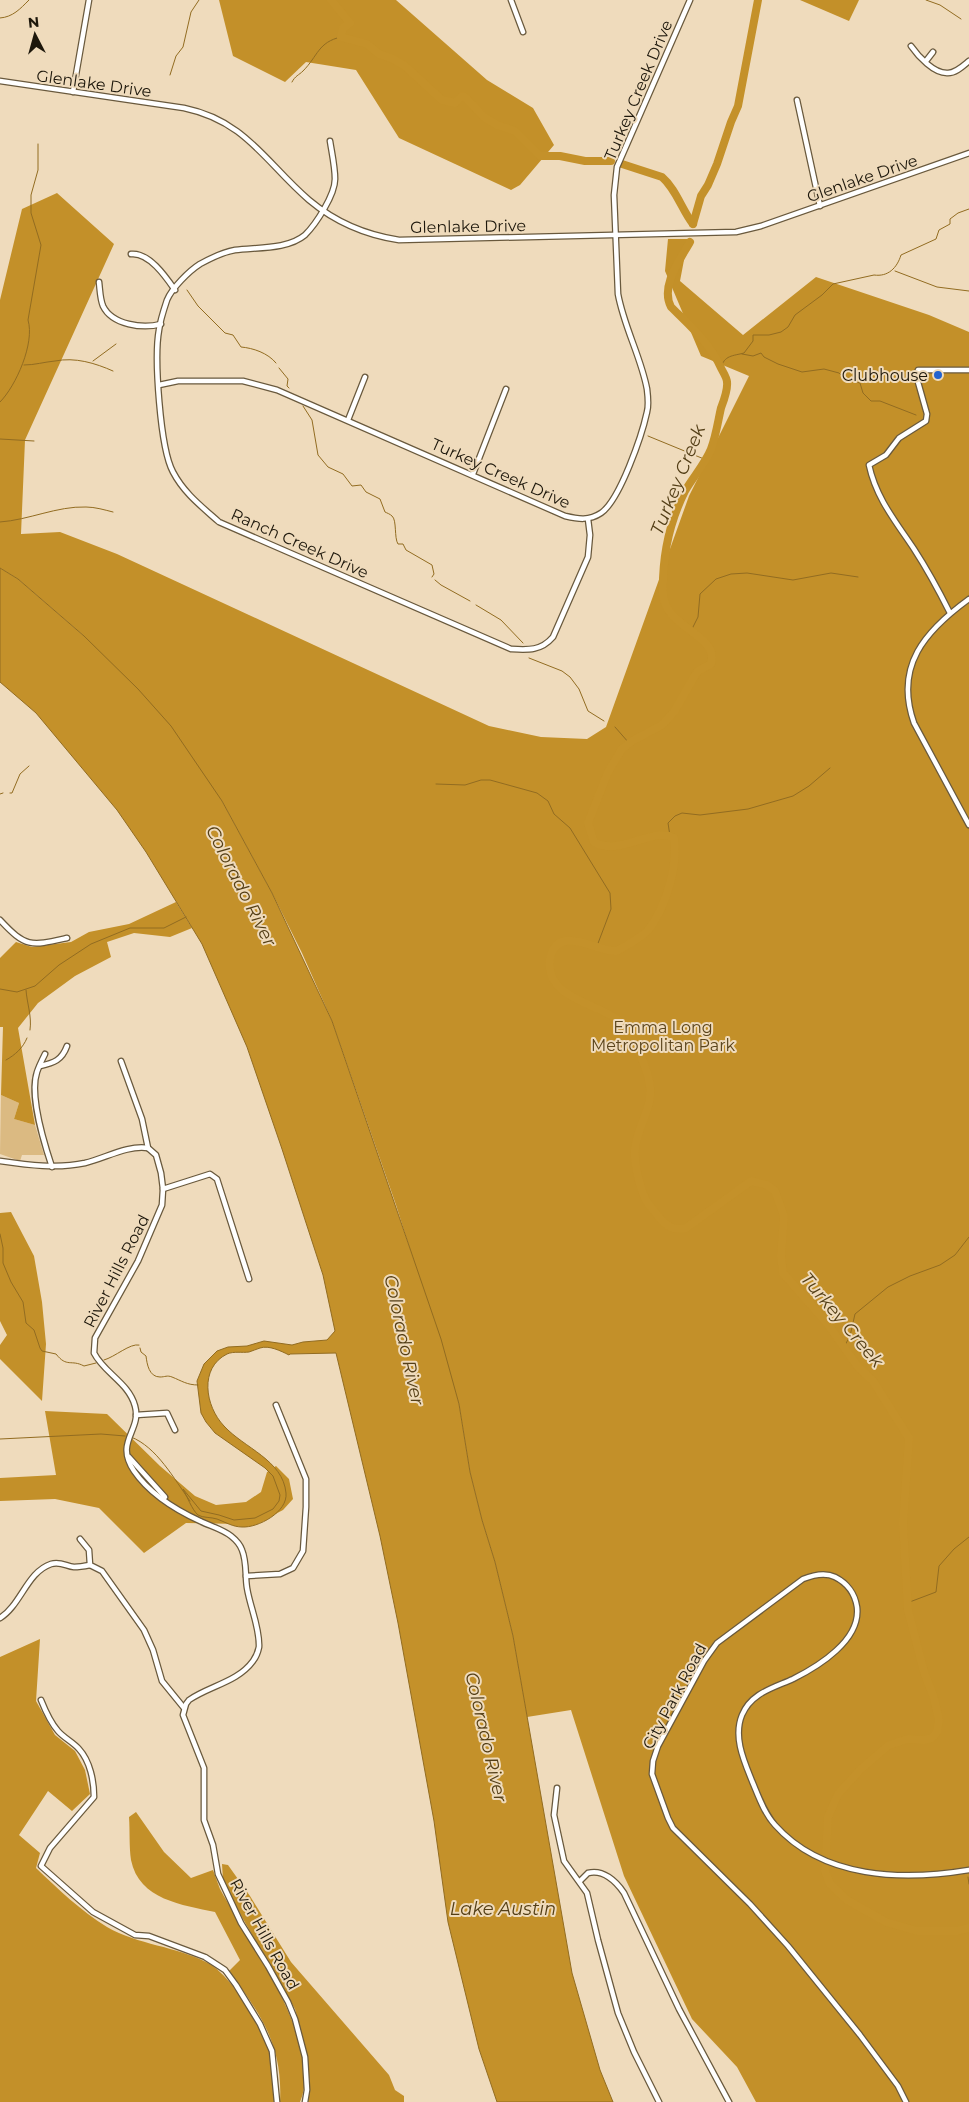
<svg xmlns="http://www.w3.org/2000/svg" width="969" height="2102" font-family="Montserrat,sans-serif">
<rect width="100%" height="100%" fill="#efdbbc"/>
<!-- green -->
<path fill="#dbba82" d="M 1,1095 L 19,1103 L 14,1119 L 35,1125 L 44,1155 L 22,1155 L 20,1161 L 0,1154 Z"/>
<!-- forest -->
<g fill="#c39029">
<path d="M 219,0 L 396,0 L 487,80 L 533,108 L 554,145 L 520,185 L 511,190 L 399,138 L 356,70 L 306,62 L 285,82 L 233,56 Z"/>
<path d="M 800,0 L 859,0 L 849,21 Z"/>
<path d="M 57,193 L 114,244 L 25,440 L 21,534 L 60,532 L 117,554 L 489,726 L 541,737 L 587,739 L 606,727 L 689,496 L 749,376 L 701,356 L 665,271 L 668,239 L 688,239 L 680,281 L 743,335 L 816,277 L 929,315 L 969,332 L 969,2102 L 756,2102 L 737,2067 L 692,2019 L 624,1876 L 571,1710 L 527,1717 L 513,1636 L 495,1562 L 482,1520 L 470,1472 L 459,1404 L 396,1205 L 332,1021 L 302,953 L 272,893 L 222,801 L 84,636 L 18,579 L 0,568 L 0,300 L 22,209 Z"/>
<path d="M 176,902 L 192,928 L 170,937 L 134,933 L 107,942 L 111,957 L 75,976 L 38,1003 L 18,1028 L 35,1125 L 14,1119 L 19,1103 L 1,1095 L 3,1027 L 0,1027 L 0,958 L 16,942 L 32,947 L 71,942 L 89,932 L 129,924 Z"/>
<path d="M 11,1212 L 34,1256 L 42,1302 L 46,1344 L 42,1401 L 0,1359 L 0,1345 L 7,1335 L 0,1321 L 0,1213 Z"/>
<path d="M 45,1411 L 107,1414 L 160,1466 L 195,1496 L 216,1505 L 246,1502 L 261,1492 L 267,1472 L 276,1466 L 289,1479 L 293,1499 L 283,1510 L 266,1519 L 240,1524 L 186,1523 L 144,1553 L 99,1508 L 55,1499 L 0,1501 L 0,1478 L 56,1475 Z"/>
<path d="M 40,1639 L 36,1701 L 55,1735 L 75,1751 L 85,1770 L 90,1794 L 72,1811 L 48,1791 L 19,1835 L 40,1853 L 36,1868 C 58,1889 81,1911 107,1927 C 138,1945 176,1946 208,1963 C 232,1976 262,2026 270,2053 C 274,2068 273,2086 275,2102 L 0,2102 L 0,1657 Z"/>
<path d="M 136,1812 L 164,1852 L 191,1878 L 213,1870 L 220,1889 C 247,1939 325,2044 300,2102 L 280,2102 C 283,2045 261,2015 229,1971 L 240,1960 L 215,1912 C 183,1905 139,1900 131,1860 C 129,1846 130,1831 129,1817 Z"/>
<path d="M 222,1864 L 228,1865 L 250,1896 L 291,1962 L 389,2075 L 395,2090 L 404,2096 L 404,2102 L 308,2102 L 310,2084 L 304,2042 L 295,2009 L 243,1919 L 223,1880 Z"/>
</g>
<!-- water -->
<path fill="#c4912a" stroke="#926c21" d="M 0,568 L 18,579 L 84,636 L 138,689 L 171,726 L 222,801 L 272,893 L 332,1021 L 441,1339 L 459,1404 L 470,1472 L 482,1520 L 495,1562 L 513,1636 L 572,1973 L 600,2070 L 613,2102 L 497,2102 L 479,2049 L 448,1922 L 434,1821 L 398,1623 L 380,1536 L 336,1353 L 290,1354 L 289,1355 C 281,1351 269,1345 260,1348 C 256,1349 253,1351 249,1352 C 242,1353 234,1351 227,1354 C 199,1368 205,1406 224,1426 C 244,1448 283,1460 286,1493 C 288,1512 258,1528 242,1527 C 233,1527 225,1522 217,1519 C 211,1517 203,1518 198,1515 C 192,1510 187,1496 183,1489 L 201,1511 L 219,1515 L 234,1520 L 255,1518 L 273,1509 L 279,1501 L 280,1495 L 273,1476 L 265,1468 L 215,1433 L 206,1422 L 201,1413 L 197,1381 L 204,1364 L 217,1351 L 228,1347 L 247,1346 L 264,1341 L 292,1345 L 303,1342 L 327,1340 L 335,1331 L 323,1275 L 282,1149 L 247,1047 L 202,944 L 146,852 L 117,810 L 36,713 L 0,682 Z"/>
<g fill="none" stroke-linecap="round" stroke-linejoin="round">
<!-- stream -->
<g stroke="#926c21" stroke-width="1">
<path d="M 926,0 L 940,5 L 961,19"/>
<path d="M 0,18 C 13,17 20,9 29,0"/>
<path d="M 170,75 L 176,56 L 183,47 L 191,12 L 199,0"/>
<path d="M 292,82 C 295,76 299,75 303,71 C 318,56 318,42 341,37"/>
<path d="M 895,271 L 937,287 L 969,291"/>
<path d="M 187,290 L 198,306 L 225,333 L 233,335 L 241,347 C 253,348 268,353 276,363"/>
<path d="M 742,354 L 753,356 L 761,353 L 764,357 L 778,364 L 802,372 L 824,369 L 839,373 L 845,379 L 860,383 L 863,393 L 871,401 L 880,401 L 916,415"/>
<path d="M 93,361 L 116,344"/>
<path d="M 24,365 C 35,365 44,362 55,361 C 75,357 95,363 113,371"/>
<path d="M 279,368 L 288,379 L 287,386 L 289,388"/>
<path d="M 721,368 C 724,355 733,356 744,353 L 753,341 L 753,335 L 769,335 L 781,332 L 788,327 L 795,315 L 822,295 L 833,284 L 874,275 C 888,277 897,268 901,255 L 936,239 L 939,230 L 950,224 L 950,219 L 958,213 L 969,209"/>
<path d="M 0,402 C 16,386 35,343 28,320 L 41,245 L 31,213 L 31,195 L 38,170 L 38,144"/>
<path d="M 303,406 L 312,420 L 318,455 L 328,467 L 343,474 L 352,486 L 361,485 L 366,492 L 380,499 L 385,512 C 387,513 390,514 392,516 C 397,520 394,538 398,544 L 403,544 L 406,550 L 432,565 L 434,574 L 432,577"/>
<path d="M 648,436 L 704,459"/>
<path d="M 0,439 L 34,441"/>
<path d="M 0,522 C 29,520 57,506 86,507 C 95,507 105,510 113,512"/>
<path d="M 435,580 L 441,585 L 470,601"/>
<path d="M 476,605 L 501,620 L 523,643"/>
<path d="M 691,631 L 698,617 L 700,594 L 716,579 L 731,574 L 747,573 L 793,580 L 831,573 L 858,577"/>
<path d="M 529,658 L 562,671 L 570,677 L 579,689 L 588,711 L 604,721"/>
<path d="M 615,727 L 629,743"/>
<path d="M 436,784 L 465,785 L 481,780 L 490,780 L 537,793 L 548,801 L 554,814 L 570,828 L 610,893 L 611,909 L 597,946"/>
<path d="M 10,793 L 12,793 L 20,774 L 29,766"/>
<path d="M 0,794 L 3,793"/>
<path d="M 670,836 L 668,823 L 675,816 L 682,813 L 700,815 L 748,809 L 793,796 L 809,786 L 830,768"/>
<path d="M 0,989 L 17,992 L 35,986 L 59,965 L 91,944 L 130,928 L 164,928 L 186,917"/>
<path d="M 26,990 C 27,1004 32,1016 30,1030"/>
<path d="M 6,1060 C 15,1055 23,1048 27,1038"/>
<path d="M 0,1234 L 3,1248 L 3,1263 L 11,1282 L 23,1302 L 26,1323 L 34,1330 L 40,1348 L 42,1351 L 56,1354 C 67,1368 71,1359 84,1366 L 96,1363"/>
<path d="M 844,1347 L 850,1336 L 855,1314 L 888,1287 L 910,1276 L 940,1265 L 955,1255 L 969,1237"/>
<path d="M 140,1348 L 141,1352 L 146,1356 C 147,1364 149,1377 160,1377 C 165,1377 167,1375 172,1377 C 182,1381 187,1385 198,1385"/>
<path d="M 104,1360 C 115,1357 130,1343 139,1345"/>
<path d="M 131,1437 C 157,1447 174,1479 190,1501"/>
<path d="M 0,1439 L 101,1434 L 125,1436"/>
<path d="M 907,1603 L 936,1592 L 939,1566 L 954,1549 L 969,1537"/>
<path d="M 968,1877 L 969,1884"/>
</g>
<!-- river -->
<g stroke="#c4912a" stroke-width="8">
<path d="M 331,0 L 350,23 L 343,28 L 341,37 L 367,44 L 379,54 L 393,59 L 405,66 L 442,100 L 455,103 L 462,96 L 465,97 L 484,117 L 497,125 L 515,131 L 540,156 L 560,156 L 585,161 L 611,161"/>
<path d="M 622,164 L 662,177 C 676,189 682,210 693,224"/>
<path d="M 693,224 L 701,196 L 708,185 L 717,164 L 731,122 L 738,106 L 758,0"/>
<path d="M 690,242 C 680,260 660,286 671,307 C 690,326 710,343 721,368 C 723,372 727,378 727,382 C 728,390 724,400 721,408 C 718,421 716,436 711,449 C 705,464 693,477 685,491 C 669,523 662,559 663,594 C 665,628 720,635 711,664 L 698,671 L 694,677 L 674,712 L 662,725 L 632,741 L 622,749 L 608,772 L 588,823 L 594,842 C 620,857 653,826 674,838 C 678,867 666,905 650,928 C 645,935 636,939 629,944 C 625,946 620,950 616,951 C 600,953 557,922 550,959 C 544,998 597,1003 618,1020 C 630,1030 644,1061 648,1076 C 657,1105 637,1124 635,1149 C 634,1163 639,1185 645,1198 C 647,1204 654,1210 658,1216 C 666,1226 673,1231 686,1228 L 751,1181 L 767,1185 L 775,1191 L 784,1216 L 781,1256 L 783,1273 L 827,1323 L 858,1367 L 873,1381 L 909,1438 L 903,1524 L 908,1610 L 924,1672 L 934,1698 L 939,1720 L 937,1732 L 932,1738 L 924,1740 L 908,1739 L 889,1745 L 861,1769 L 838,1794 L 828,1817 L 825,1871 L 830,1884 L 847,1900 L 886,1922 L 917,1931 L 957,1931 L 969,1928"/>
</g>
<!-- minor casing -->
<g stroke="#69593d" stroke-width="7">
<g id="minor">
<path d="M 511,0 L 523,32"/>
<path d="M 911,46 C 918,56 934,74 948,73 C 956,73 963,66 969,61"/>
<path d="M 926,61 L 933,52"/>
<path d="M 0,81 L 184,108 C 246,121 265,162 309,200 C 334,221 366,235 399,240 L 736,232 L 761,226 L 969,153"/>
<path d="M 73,92 L 89,0"/>
<path d="M 797,100 L 820,206"/>
<path d="M 330,141 C 332,154 335,167 335,179 C 335,195 316,224 305,235 C 287,250 256,247 235,250 C 223,252 211,258 200,264 C 189,271 172,288 167,300 C 164,309 160,321 159,330 C 154,357 160,448 173,472 C 184,493 201,506 219,522 L 511,649 C 528,650 541,651 553,637 L 588,557 L 590,535 L 588,519"/>
<path d="M 131,254 C 149,252 166,277 175,290"/>
<path d="M 99,282 C 100,290 100,299 103,306 C 112,325 143,329 161,324"/>
<path d="M 159,385 L 178,381 L 243,381 L 277,390 L 565,516 C 578,519 589,521 601,513 C 620,500 642,435 647,412 C 649,405 648,397 647,389 C 641,357 624,327 618,294 L 614,195 L 617,167 L 690,0"/>
<path d="M 348,420 L 365,377"/>
<path d="M 473,474 L 506,389"/>
<path d="M 969,599 C 925,631 894,666 914,723 L 969,825"/>
<path d="M 950,613 C 939,591 927,569 914,549 C 896,522 876,498 869,465 L 886,455 L 899,438 L 926,421 L 927,414 L 916,375 L 918,370 L 969,370"/>
<path d="M 0,920 C 26,948 31,946 67,938"/>
<path d="M 45,1054 C 42,1060 39,1066 37,1072 C 29,1096 44,1143 52,1167"/>
<path d="M 121,1061 L 142,1119 L 148,1148 L 156,1155 L 161,1173 L 163,1189 L 162,1205 L 138,1261 L 95,1338 L 94,1353 C 104,1373 129,1383 135,1406 C 142,1431 114,1441 134,1471 C 149,1493 176,1510 200,1521 C 210,1526 222,1529 231,1536 C 236,1540 240,1544 242,1550 C 247,1562 245,1576 247,1588 C 250,1607 260,1628 259,1647 C 258,1652 256,1657 253,1661 C 238,1682 209,1686 189,1700 L 186,1704 L 183,1715 L 204,1768 L 204,1820 L 213,1845 L 218,1874 L 241,1923 L 268,1966 L 288,2002 L 295,2019 L 305,2057 L 307,2090 L 305,2102"/>
<path d="M 40,1066 C 54,1063 62,1060 67,1046"/>
<path d="M 0,1161 C 28,1165 57,1169 85,1163 C 106,1158 127,1145 148,1148"/>
<path d="M 163,1189 L 210,1174 L 217,1179 L 249,1279"/>
<path d="M 136,1415 L 167,1413 L 175,1430"/>
<path d="M 129,1457 L 165,1497"/>
<path d="M 80,1539 L 89,1550 L 90,1565 L 102,1571 L 144,1630 L 153,1650 L 162,1681 L 184,1708"/>
<path d="M 246,1576 L 280,1574 L 293,1568 L 303,1551 L 306,1507 L 306,1479 L 276,1405"/>
<path d="M 0,1618 C 21,1605 27,1572 51,1564 C 60,1561 66,1566 74,1567 C 79,1567 85,1566 90,1565"/>
<path d="M 41,1700 C 45,1710 50,1722 58,1731 C 64,1738 73,1742 79,1749 C 90,1761 94,1781 94,1797 L 50,1848 L 41,1866 L 93,1912 L 135,1935 L 149,1936 L 205,1957 L 225,1970 L 236,1985 L 260,2024 L 272,2051 L 277,2102"/>
<path d="M 557,1788 L 554,1815 L 564,1861 L 587,1893 L 598,1940 L 618,2013 L 634,2052 L 659,2102"/>
<path d="M 580,1881 L 588,1873 C 603,1869 616,1881 624,1893 L 679,2009 L 729,2102"/>
<path d="M 906,2102 L 898,2086 L 860,2035 L 788,1946 L 750,1904 L 673,1828 L 668,1818 L 652,1774 L 653,1761 L 658,1746 L 704,1661 L 717,1643 L 803,1579 C 813,1575 825,1572 835,1577 C 847,1583 855,1594 857,1607 C 861,1640 819,1666 793,1679 C 773,1688 751,1693 742,1715 C 733,1737 744,1761 752,1781 C 758,1795 764,1813 775,1825 C 823,1879 903,1881 969,1870"/>
</g>
</g>
<!-- minor -->
<use href="#minor" stroke="#fff" stroke-width="4.5"/>
</g>
<!-- markers -->
<circle fill="#2363cf" stroke="#efdbbc" stroke-width="2" cx="938" cy="375" r="5"/>
<g text-anchor="middle" stroke-width="4" stroke-linejoin="round" paint-order="stroke">
<!-- street labels -->
<g font-size="16" fill="#1d170b" stroke="#efdbbc">
<text transform="translate(94 83) rotate(8)" y="6">Glenlake Drive</text>
<text transform="translate(638 90) rotate(-67)" y="6">Turkey Creek Drive</text>
<text transform="translate(862 178) rotate(-19)" y="6">Glenlake Drive</text>
<text transform="translate(468 226) rotate(-1)" y="6">Glenlake Drive</text>
<text transform="translate(501 473) rotate(24)" y="6">Turkey Creek Drive</text>
<text transform="translate(300 543) rotate(24)" y="6">Ranch Creek Drive</text>
<text transform="translate(116 1271) rotate(-63)" y="6">River Hills Road</text>
<text transform="translate(674 1696) rotate(-62)" y="6">City Park Road</text>
<text transform="translate(265 1934) rotate(61)" y="6">River Hills Road</text>
</g>
<!-- poi labels -->
<g font-size="16" fill="#1d170b" stroke="#efdbbc" text-anchor="end">
<text x="928" y="381">Clubhouse</text>
</g>
<!-- park labels -->
<g font-size="16" fill="#5a441c" stroke="#efdbbc">
<text x="663" y="1033">Emma Long<tspan x="663" dy="18">Metropolitan Park</tspan></text>
</g>
<!-- water labels -->
<g font-size="18" font-style="italic" fill="#533e16" stroke="#efdbbc">
<text transform="translate(678 480) rotate(-68)" y="6">Turkey Creek</text>
<text transform="translate(241 886) rotate(63)" y="6">Colorado River</text>
<text transform="translate(842 1320) rotate(50)" y="6">Turkey Creek</text>
<text transform="translate(404 1340) rotate(78)" y="6">Colorado River</text>
<text transform="translate(486 1737) rotate(77)" y="6">Colorado River</text>
<text x="503" y="1915">Lake Austin</text>
</g>
</g>
<!-- north arrow -->
<g transform="translate(35 35) rotate(354)" stroke="#efdbbc" stroke-width="4" paint-order="stroke">
<path d="M0-4L9 19L0 12L-9 19Z" fill="#1d170b"/>
<text y="-8" font-size="14" font-weight="bold" text-anchor="middle" fill="#1d170b">N</text>
</g>
</svg>
